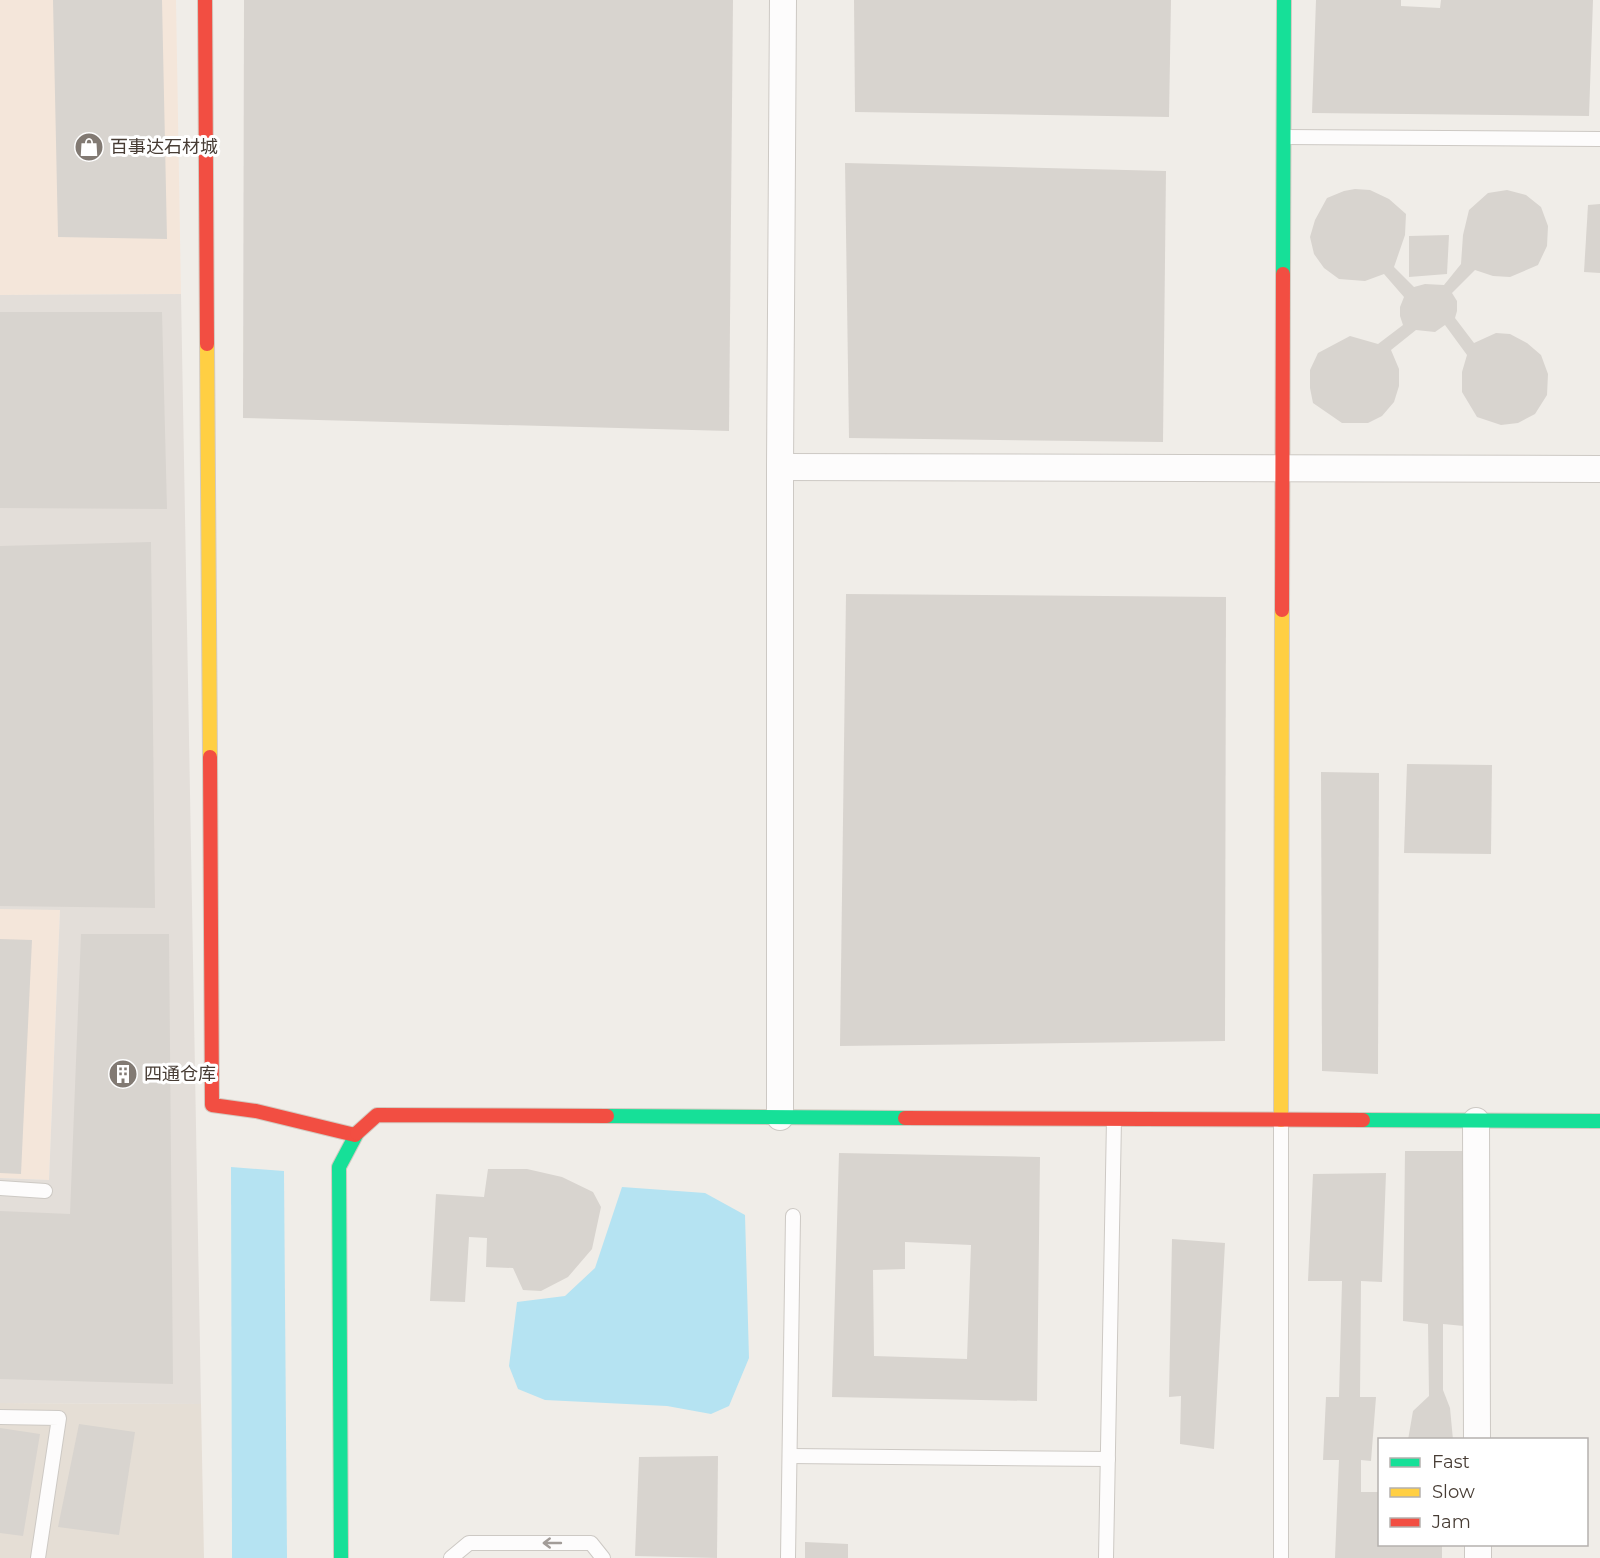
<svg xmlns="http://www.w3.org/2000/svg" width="1600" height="1558" font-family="Montserrat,'Noto Sans SC',sans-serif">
<rect width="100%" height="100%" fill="#f0ede8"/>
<!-- residential -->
<path fill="#e5ded5" d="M 0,1403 L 201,1404 L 204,1558 L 0,1558 Z"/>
<!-- commercial -->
<g fill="#f4e6da">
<path d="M 0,0 L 176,0 L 181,294 L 0,295 Z"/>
<path d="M 0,909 L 60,909 L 49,1180 L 0,1178 Z"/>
</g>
<!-- industrial -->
<path fill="#e3ded9" d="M 181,294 L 201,1404 L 0,1403 L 0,1178 L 49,1180 L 60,910 L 0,909 L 0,295 Z"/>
<!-- water -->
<g fill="#b5e3f2">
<path d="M 231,1167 L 284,1171 L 287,1558 L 232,1558 Z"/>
<path d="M 622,1187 L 705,1193 L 745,1215 L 749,1358 L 729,1406 L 711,1414 L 667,1406 L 545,1400 L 518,1389 L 509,1366 L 517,1302 L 565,1296 L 595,1268 Z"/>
</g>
<!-- building -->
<g fill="#d8d4cf" fill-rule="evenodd">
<path d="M 53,0 L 162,0 L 167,239 L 58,237 Z"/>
<path d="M 244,0 L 733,0 L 729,431 L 243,418 Z"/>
<path d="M 854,0 L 1171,0 L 1169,117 L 855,112 Z"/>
<path d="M 1316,0 L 1401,0 L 1401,6 L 1440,8 L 1441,0 L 1593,0 L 1589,116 L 1312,113 Z"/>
<path d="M 845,163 L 1166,171 L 1163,442 L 849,438 Z"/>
<path d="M 1355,189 L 1370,190 L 1389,199 L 1406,214 L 1405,235 L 1394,267 L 1414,287 L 1425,284 L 1444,285 L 1461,264 L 1463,235 L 1469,210 L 1488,193 L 1507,190 L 1526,195 L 1541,207 L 1548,226 L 1547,246 L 1538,265 L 1510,277 L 1493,276 L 1475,270 L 1452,293 L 1457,301 L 1457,311 L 1455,318 L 1474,343 L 1496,333 L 1510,334 L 1527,343 L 1541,355 L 1548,374 L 1547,395 L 1535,414 L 1518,423 L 1501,425 L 1477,417 L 1462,392 L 1462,372 L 1467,355 L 1445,325 L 1435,332 L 1416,330 L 1391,350 L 1399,369 L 1399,386 L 1394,402 L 1382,416 L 1368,423 L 1342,423 L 1313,403 L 1310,388 L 1310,370 L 1318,353 L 1350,336 L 1378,344 L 1403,325 L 1400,316 L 1400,307 L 1404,297 L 1384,274 L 1365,281 L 1339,279 L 1324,268 L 1314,254 L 1310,237 L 1315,220 L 1327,198 L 1344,191 Z"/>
<path d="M 1600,204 L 1600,273 L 1584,272 L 1588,205 Z"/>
<path d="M 1449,235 L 1447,274 L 1409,277 L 1409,236 Z"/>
<path d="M 0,312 L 162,312 L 167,509 L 0,508 Z"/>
<path d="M 151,542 L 155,908 L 0,906 L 0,546 Z"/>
<path d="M 846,594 L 1226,597 L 1225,1041 L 840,1046 Z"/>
<path d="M 1407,764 L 1492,765 L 1491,854 L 1404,853 Z"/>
<path d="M 1321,772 L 1379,773 L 1378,1074 L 1322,1071 Z"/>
<path d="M 81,934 L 169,934 L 173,1384 L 0,1379 L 0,1211 L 70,1214 Z"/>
<path d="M 0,939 L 32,940 L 21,1174 L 0,1173 Z"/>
<path d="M 1405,1151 L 1465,1151 L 1464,1326 L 1443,1324 L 1443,1390 L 1450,1408 L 1453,1440 L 1408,1440 L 1413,1411 L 1429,1396 L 1428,1324 L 1403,1321 Z"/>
<path d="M 839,1153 L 1040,1157 L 1037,1401 L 832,1397 ZM 905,1242 L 971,1245 L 967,1359 L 874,1356 L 873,1270 L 905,1269 Z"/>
<path d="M 488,1169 L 527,1169 L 562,1177 L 593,1192 L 601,1207 L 592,1249 L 568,1277 L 541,1291 L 523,1290 L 513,1268 L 486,1267 L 487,1238 L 469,1237 L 465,1302 L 430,1301 L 436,1194 L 484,1197 Z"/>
<path d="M 1386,1173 L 1382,1282 L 1361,1281 L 1360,1397 L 1376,1397 L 1371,1461 L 1361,1460 L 1361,1492 L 1380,1492 L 1380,1544 L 1442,1544 L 1442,1558 L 1335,1558 L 1339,1460 L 1323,1460 L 1326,1397 L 1339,1397 L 1342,1281 L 1308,1281 L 1313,1174 Z"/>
<path d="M 1172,1239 L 1225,1243 L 1214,1449 L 1180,1444 L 1181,1396 L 1169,1397 Z"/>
<path d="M 79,1424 L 135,1432 L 119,1535 L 58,1527 Z"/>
<path d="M 0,1428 L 40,1434 L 23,1536 L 0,1533 Z"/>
<path d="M 718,1456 L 717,1558 L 635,1556 L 639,1457 Z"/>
<path d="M 805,1542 L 848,1544 L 848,1558 L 805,1558 Z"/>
</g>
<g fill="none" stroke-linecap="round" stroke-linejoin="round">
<!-- lane casing -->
<g stroke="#cdc9c4" stroke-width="16">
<g id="lane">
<path d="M 1284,137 L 1600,139"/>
<path d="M 0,1188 L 45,1191"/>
<path d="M 0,1417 L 59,1418 L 38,1558"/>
<path d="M 790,1456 L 1108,1459"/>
<path d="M 451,1558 L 469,1543 L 591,1543 L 603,1558"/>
<path d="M 788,1558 L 793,1216"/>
<path d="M 1106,1558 L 1114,1119"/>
<path d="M 1281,1558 L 1281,1120"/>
</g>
</g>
<!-- street casing -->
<g stroke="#cdc9c4" stroke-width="28">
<g id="street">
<path d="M 780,467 L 1600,469"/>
<path d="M 780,1117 L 780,467 L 783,0"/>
<path d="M 1476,1121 L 1477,1440"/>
<path d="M 1478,1544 L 1478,1558"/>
</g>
</g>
<!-- fast casing -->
<g stroke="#d2cac0" stroke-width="16">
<g id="fast">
<path d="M 1283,274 L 1284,0"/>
<path d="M 607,1116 L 905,1118"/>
<path d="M 1363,1120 L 1600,1121"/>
<path d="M 341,1558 L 339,1167 L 357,1133"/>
</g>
</g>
<!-- slow casing -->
<g stroke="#d2cac0" stroke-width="16">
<g id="slow">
<path d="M 207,344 L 210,757"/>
<path d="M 1281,1120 L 1282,610"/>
</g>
</g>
<!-- jam casing -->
<g stroke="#d2cac0" stroke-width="16">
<g id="jam">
<path d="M 205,0 L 207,344"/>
<path d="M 1282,610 L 1283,274"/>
<path d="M 210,757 L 212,1105 L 256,1111 L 355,1135"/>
<path d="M 905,1118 L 1363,1120"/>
<path d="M 357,1133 L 377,1115 L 607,1116"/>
</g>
</g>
<!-- lane -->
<use href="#lane" stroke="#fdfcfc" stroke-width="14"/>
<!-- street -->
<use href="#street" stroke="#fdfcfc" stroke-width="26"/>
<!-- fast -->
<use href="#fast" stroke="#16e098" stroke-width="14"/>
<!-- slow -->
<use href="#slow" stroke="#ffcf43" stroke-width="14"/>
<!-- jam -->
<use href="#jam" stroke="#f24e42" stroke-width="14"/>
</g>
<!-- one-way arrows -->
<defs><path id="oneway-shaft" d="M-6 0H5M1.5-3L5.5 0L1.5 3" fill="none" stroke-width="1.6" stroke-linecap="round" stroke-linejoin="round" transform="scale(1.5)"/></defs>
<use stroke="#a29c98" href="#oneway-shaft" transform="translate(552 1543) rotate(180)"/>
<!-- icons -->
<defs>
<g id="shop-disc" transform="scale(1.5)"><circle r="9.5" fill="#827a73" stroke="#fff"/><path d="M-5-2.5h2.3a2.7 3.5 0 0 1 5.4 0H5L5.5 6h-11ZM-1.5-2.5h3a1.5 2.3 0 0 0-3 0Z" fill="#fff"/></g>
<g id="building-disc" transform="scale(1.5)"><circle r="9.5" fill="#827a73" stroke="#fff"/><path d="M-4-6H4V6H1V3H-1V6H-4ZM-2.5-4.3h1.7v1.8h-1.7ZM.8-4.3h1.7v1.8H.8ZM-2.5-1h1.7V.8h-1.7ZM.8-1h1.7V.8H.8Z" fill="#fff"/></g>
</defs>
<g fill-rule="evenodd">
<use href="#shop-disc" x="89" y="147"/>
<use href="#building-disc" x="123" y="1074"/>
</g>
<g text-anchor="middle" stroke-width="6" stroke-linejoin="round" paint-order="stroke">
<!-- poi labels -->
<g font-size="18" fill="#473c34" stroke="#fff" text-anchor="start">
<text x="110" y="153">百事达石材城</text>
<text x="144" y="1080">四通仓库</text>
</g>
</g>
<!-- legend -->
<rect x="1378" y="1438" width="210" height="108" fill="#ffffff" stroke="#b5b1ae" stroke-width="1.5"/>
<rect x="1390" y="1458" width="30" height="9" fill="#16e098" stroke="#b5b1ae" stroke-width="1.5"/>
<text x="1432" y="1468" font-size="18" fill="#473c34">Fast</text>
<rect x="1390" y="1488" width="30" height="9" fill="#ffcf43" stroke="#b5b1ae" stroke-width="1.5"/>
<text x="1432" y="1498" font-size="18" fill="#473c34">Slow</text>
<rect x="1390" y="1518" width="30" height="9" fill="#f24e42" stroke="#b5b1ae" stroke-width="1.5"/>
<text x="1432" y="1528" font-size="18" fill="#473c34">Jam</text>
</svg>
